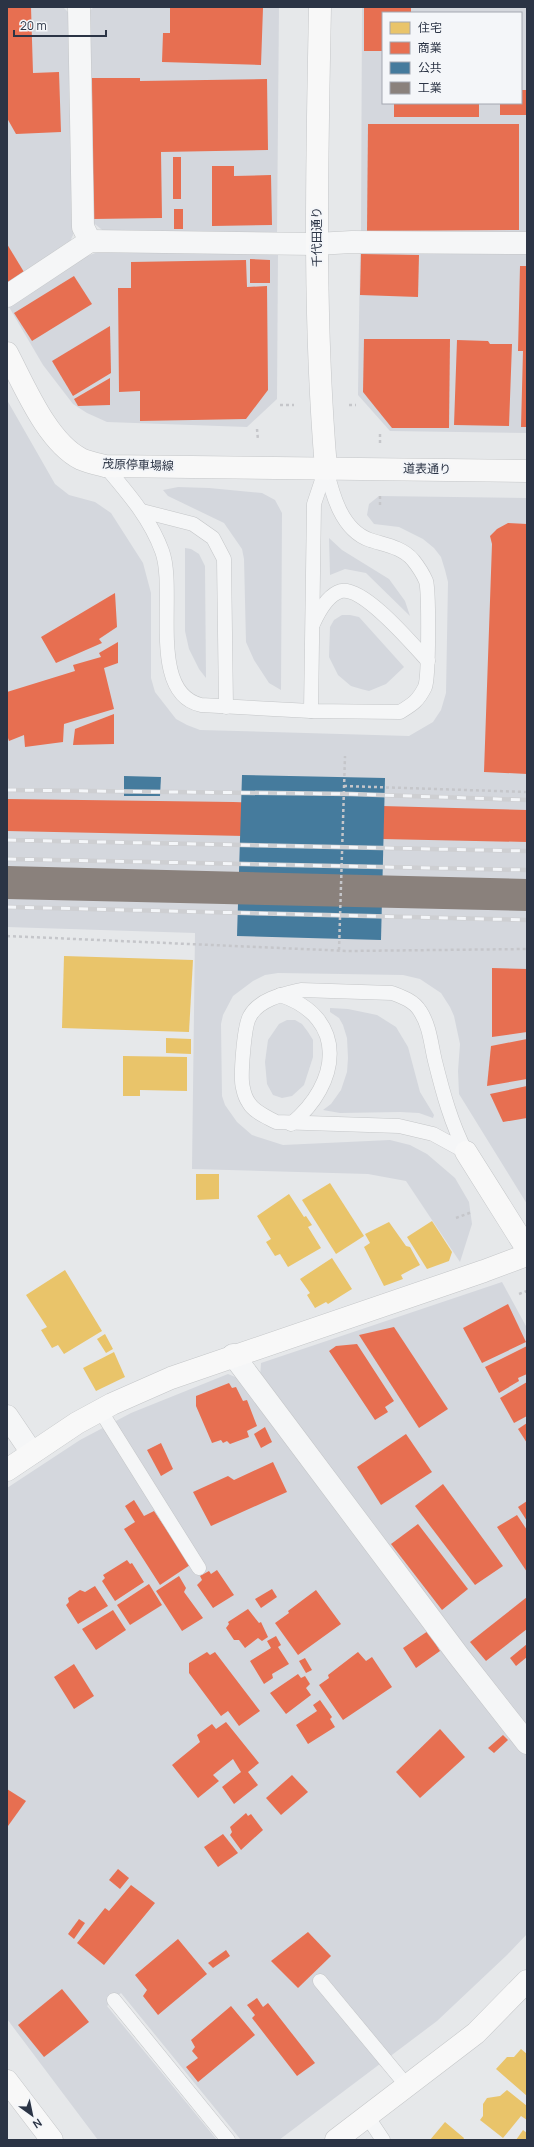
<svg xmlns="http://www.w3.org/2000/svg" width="534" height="2147" font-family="Manrope,'Noto Sans JP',sans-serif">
<rect width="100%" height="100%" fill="#e6e8ea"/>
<!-- built -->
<g fill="#d4d7dd" fill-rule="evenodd">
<path d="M 7,7 L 63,7 L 71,15 L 73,235 L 67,248 L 7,287 Z"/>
<path d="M 94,7 L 279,7 L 277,234 L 106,233 L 91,221 L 88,12 Z"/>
<path d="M 362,7 L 527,7 L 527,234 L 361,232 ZM 383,13 L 521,13 L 521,103 L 383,103 Z"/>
<path d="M 103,250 L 278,254 L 277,399 L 247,427 L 107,422 L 87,413 L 73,404 L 43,365 L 9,307 L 85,257 Z"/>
<path d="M 360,251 L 527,252 L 527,433 L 390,431 L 358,395 Z"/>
<path d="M 7,400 L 55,484 L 69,495 L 95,502 L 111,513 L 143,563 L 151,593 L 151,678 L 155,692 L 176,719 L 187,725 L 200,730 L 409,736 L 433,722 L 441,710 L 446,693 L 448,582 L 445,570 L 441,557 L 434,548 L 423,539 L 399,527 L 374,524 L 367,515 L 369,504 L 379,496 L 527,498 L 527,1204 L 459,1094 L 458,1071 L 460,1044 L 454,1016 L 450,1007 L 441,993 L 420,979 L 403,975 L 278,973 L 265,975 L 253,981 L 233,996 L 223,1015 L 221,1024 L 222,1096 L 225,1105 L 237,1122 L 252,1135 L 283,1145 L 390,1140 L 410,1145 L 427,1154 L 455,1178 L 469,1202 L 472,1224 L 460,1262 L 406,1181 L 368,1174 L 192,1169 L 195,933 L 7,927 Z"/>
<path d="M 178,487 L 209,488 L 262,493 L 275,500 L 282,513 L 281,690 L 269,683 L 254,660 L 246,642 L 244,559 L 242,549 L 224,523 L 168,496 L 163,490 Z"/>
<path d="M 329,538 L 342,550 L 389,579 L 405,601 L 410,616 L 366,573 L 345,569 L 330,575 Z"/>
<path d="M 185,548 L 191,549 L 199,554 L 205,566 L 206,678 L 199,669 L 189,649 L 185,631 Z"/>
<path d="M 342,615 L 350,615 L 359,617 L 404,667 L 386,684 L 369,691 L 361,689 L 351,686 L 338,675 L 329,657 L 330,627 L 334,620 Z"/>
<path d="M 330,1008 L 348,1009 L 377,1015 L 396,1027 L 408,1047 L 420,1092 L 434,1115 L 433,1118 L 419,1113 L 400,1112 L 340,1113 L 323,1110 L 331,1104 L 341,1090 L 347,1072 L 348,1058 L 347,1038 L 343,1025 L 339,1018 L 330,1012 Z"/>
<path d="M 287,1020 L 295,1020 L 302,1024 L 308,1032 L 313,1040 L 313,1057 L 304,1085 L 292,1096 L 282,1098 L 273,1095 L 267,1084 L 265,1062 L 268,1040 L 279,1024 Z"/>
<path d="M 502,1282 L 527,1328 L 527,1727 L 260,1378 L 261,1363 Z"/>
<path d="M 228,1374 L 245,1381 L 527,1752 L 527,1934 L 507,1955 L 437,2021 L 279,2140 L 241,2140 L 121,1993 L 107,2006 L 217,2140 L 98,2140 L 7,2019 L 7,1488 L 80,1440 L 131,1413 Z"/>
</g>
<!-- homes -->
<g fill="#e9c46a">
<path d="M 64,956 L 193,960 L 189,1032 L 62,1028 Z"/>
<path d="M 166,1038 L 191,1039 L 191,1054 L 166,1053 Z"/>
<path d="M 123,1056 L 187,1057 L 187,1091 L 140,1090 L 140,1096 L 123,1096 Z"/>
<path d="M 196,1174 L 219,1174 L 219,1199 L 196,1200 Z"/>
<path d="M 330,1183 L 364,1236 L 336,1254 L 302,1200 Z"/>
<path d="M 289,1194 L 304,1217 L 306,1216 L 312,1225 L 308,1227 L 321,1248 L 288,1267 L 280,1254 L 275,1256 L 266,1242 L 271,1239 L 257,1216 Z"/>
<path d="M 432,1221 L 452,1252 L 449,1261 L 427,1269 L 407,1237 Z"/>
<path d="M 389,1222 L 406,1246 L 410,1247 L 420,1265 L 401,1275 L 403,1279 L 384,1286 L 364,1247 L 370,1243 L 365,1234 Z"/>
<path d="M 332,1258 L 352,1289 L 328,1304 L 326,1302 L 315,1308 L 307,1295 L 310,1293 L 300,1279 Z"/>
<path d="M 65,1270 L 102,1331 L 64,1354 L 58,1345 L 52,1348 L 41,1330 L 47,1327 L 26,1295 Z"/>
<path d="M 105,1334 L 113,1349 L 106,1353 L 97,1339 Z"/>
<path d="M 114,1352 L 125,1377 L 96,1391 L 83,1368 Z"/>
<path d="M 521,2049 L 527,2054 L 527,2096 L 496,2069 L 507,2057 L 514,2057 Z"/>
<path d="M 507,2090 L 527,2106 L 527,2120 L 521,2116 L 503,2138 L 480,2120 L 483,2116 L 483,2104 L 487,2098 L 500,2096 Z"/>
<path d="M 445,2122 L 464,2138 L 463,2140 L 430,2140 Z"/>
<path d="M 523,2130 L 527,2133 L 527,2140 L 516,2140 Z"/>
</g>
<!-- shops -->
<g fill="#e76f51">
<path d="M 7,7 L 31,7 L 33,73 L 59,72 L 61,132 L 16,134 L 7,118 Z"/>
<path d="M 170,7 L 263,8 L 261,65 L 162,62 L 163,33 L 170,33 Z"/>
<path d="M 364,7 L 411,7 L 411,13 L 383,13 L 383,51 L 364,51 Z"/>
<path d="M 92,78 L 140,78 L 140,81 L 267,79 L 268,150 L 161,152 L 162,218 L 93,219 Z"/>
<path d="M 521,90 L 527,90 L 527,115 L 500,115 L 500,103 L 521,103 Z"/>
<rect x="394" y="103" width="85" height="14"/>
<path d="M 368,124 L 519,124 L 519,230 L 367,231 Z"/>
<rect x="173" y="157" width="8" height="42"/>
<path d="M 212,166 L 234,166 L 234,176 L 271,175 L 272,225 L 212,226 Z"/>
<rect x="174" y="209" width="9" height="20"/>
<path d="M 7,244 L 24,272 L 7,284 Z"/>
<path d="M 361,254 L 419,255 L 418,297 L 360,295 Z"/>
<path d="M 250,259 L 270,260 L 270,283 L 250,283 Z"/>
<path d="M 246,260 L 247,287 L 267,286 L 268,390 L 246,419 L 140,421 L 140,391 L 119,392 L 118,288 L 131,288 L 131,262 Z"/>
<path d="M 520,266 L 527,266 L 527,427 L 521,427 L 523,351 L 518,351 Z"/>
<path d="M 74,276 L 92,304 L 32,341 L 14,313 Z"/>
<path d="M 110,326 L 111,373 L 73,396 L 52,361 Z"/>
<path d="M 364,339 L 450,339 L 449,428 L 392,428 L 363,392 Z"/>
<path d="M 457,340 L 488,341 L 490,344 L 512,344 L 509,426 L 454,425 Z"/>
<path d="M 110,378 L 110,405 L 78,406 L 74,399 Z"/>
<path d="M 508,523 L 527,524 L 527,774 L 484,772 L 492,544 L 490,536 L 497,529 Z"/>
<path d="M 115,593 L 117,627 L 99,639 L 102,643 L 56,663 L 41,637 Z"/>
<path d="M 118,642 L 118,663 L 104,668 L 114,709 L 64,724 L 63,742 L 25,747 L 24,735 L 9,741 L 7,735 L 7,692 L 75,671 L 73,665 L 101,657 L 99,653 Z"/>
<path d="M 114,714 L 114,744 L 73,745 L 75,729 Z"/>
<path d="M 7,799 L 233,802 L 527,810 L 527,842 L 7,831 Z"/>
<path d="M 492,968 L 527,969 L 527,1032 L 492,1037 Z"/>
<path d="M 527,1039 L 527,1079 L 487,1086 L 491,1046 Z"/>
<path d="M 527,1086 L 527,1118 L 503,1122 L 490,1094 Z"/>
<path d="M 508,1304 L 526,1342 L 482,1363 L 463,1328 Z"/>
<path d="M 394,1327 L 448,1409 L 419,1428 L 359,1335 Z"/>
<path d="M 357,1344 L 394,1401 L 385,1407 L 388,1412 L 375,1420 L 329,1351 L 336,1346 Z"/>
<path d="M 527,1346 L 527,1374 L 518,1378 L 519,1381 L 499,1393 L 485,1367 Z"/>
<path d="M 527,1382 L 527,1416 L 514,1423 L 500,1398 Z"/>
<path d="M 229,1383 L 232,1388 L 236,1387 L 243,1401 L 247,1400 L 257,1426 L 247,1431 L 249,1437 L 230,1444 L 227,1441 L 223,1443 L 221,1440 L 212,1443 L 196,1406 L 196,1396 Z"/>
<path d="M 527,1423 L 527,1443 L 518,1429 Z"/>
<path d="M 265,1427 L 272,1442 L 261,1448 L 254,1434 Z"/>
<path d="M 406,1434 L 432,1472 L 381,1505 L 357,1467 Z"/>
<path d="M 161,1443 L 173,1469 L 161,1476 L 147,1450 Z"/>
<path d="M 273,1462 L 287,1492 L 211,1526 L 193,1492 L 228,1476 L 234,1480 Z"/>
<path d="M 443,1484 L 503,1566 L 475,1585 L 415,1506 Z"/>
<path d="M 134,1500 L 144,1516 L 154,1511 L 190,1565 L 160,1585 L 124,1529 L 135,1522 L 125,1506 Z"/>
<path d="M 527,1501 L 527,1521 L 518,1507 Z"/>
<path d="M 517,1515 L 527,1530 L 527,1572 L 497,1527 Z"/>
<path d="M 418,1524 L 468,1589 L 442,1610 L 391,1544 Z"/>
<path d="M 127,1560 L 130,1564 L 132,1563 L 144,1582 L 115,1601 L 102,1581 L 105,1578 L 103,1575 Z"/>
<path d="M 217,1570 L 234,1595 L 213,1608 L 197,1585 L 202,1580 L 200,1576 L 209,1571 L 211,1574 Z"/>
<path d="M 179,1576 L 186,1588 L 184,1592 L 203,1618 L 182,1631 L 156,1591 Z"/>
<path d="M 149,1584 L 162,1605 L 130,1625 L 117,1605 Z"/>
<path d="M 95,1586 L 108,1606 L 78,1624 L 66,1605 L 69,1602 L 68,1598 L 80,1590 L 85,1592 Z"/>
<path d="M 272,1589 L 277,1597 L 261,1608 L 255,1599 Z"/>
<path d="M 316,1590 L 341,1624 L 298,1655 L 275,1623 L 289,1613 L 288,1611 Z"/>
<path d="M 527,1597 L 527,1629 L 486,1661 L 470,1642 Z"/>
<path d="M 248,1609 L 259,1623 L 261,1622 L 268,1637 L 262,1641 L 258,1638 L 245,1648 L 239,1640 L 234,1640 L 226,1628 L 229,1624 L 228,1622 Z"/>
<path d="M 113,1610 L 126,1630 L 96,1650 L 82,1629 Z"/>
<path d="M 428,1631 L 440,1651 L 416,1668 L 403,1648 Z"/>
<path d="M 276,1636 L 281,1645 L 278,1647 L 289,1664 L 272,1674 L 273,1678 L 264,1684 L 250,1661 L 271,1648 L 267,1641 Z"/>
<path d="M 527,1644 L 527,1657 L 516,1666 L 510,1658 Z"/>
<path d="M 207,1652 L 210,1655 L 215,1652 L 260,1711 L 239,1726 L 228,1711 L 221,1716 L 189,1673 L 189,1663 Z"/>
<path d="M 358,1652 L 366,1661 L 372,1657 L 392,1687 L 343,1720 L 319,1685 L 329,1678 L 328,1675 Z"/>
<path d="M 305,1658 L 312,1670 L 306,1673 L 299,1661 Z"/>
<path d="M 74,1664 L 94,1696 L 74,1709 L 54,1677 Z"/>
<path d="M 298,1674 L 301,1678 L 305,1676 L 310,1684 L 306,1688 L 311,1695 L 286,1714 L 270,1693 Z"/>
<path d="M 320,1700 L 332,1717 L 330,1719 L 335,1727 L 308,1744 L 296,1725 L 317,1711 L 313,1705 Z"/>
<path d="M 226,1722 L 259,1763 L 248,1772 L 258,1785 L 234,1804 L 222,1787 L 241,1772 L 233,1759 L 213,1775 L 219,1781 L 198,1798 L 172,1765 L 200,1742 L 197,1735 L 212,1724 L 216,1729 Z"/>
<path d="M 440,1729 L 465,1757 L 420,1798 L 396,1772 Z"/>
<path d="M 503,1735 L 508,1740 L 494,1753 L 488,1748 Z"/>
<path d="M 292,1775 L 308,1792 L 281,1815 L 266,1798 Z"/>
<path d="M 7,1789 L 26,1801 L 8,1826 L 7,1825 Z"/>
<path d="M 246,1813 L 248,1816 L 251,1814 L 263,1830 L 241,1850 L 230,1835 L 232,1832 L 230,1827 Z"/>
<path d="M 223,1834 L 238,1853 L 218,1867 L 204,1847 Z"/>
<path d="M 118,1869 L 129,1878 L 120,1889 L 109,1880 Z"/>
<path d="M 131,1885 L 155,1903 L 104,1965 L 77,1943 L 105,1908 L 109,1911 Z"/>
<path d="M 79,1919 L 85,1923 L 74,1939 L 68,1934 Z"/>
<path d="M 308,1932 L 331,1956 L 298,1988 L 271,1961 Z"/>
<path d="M 178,1939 L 207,1974 L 158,2015 L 143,1996 L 147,1990 L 135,1975 Z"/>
<path d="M 226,1950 L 230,1956 L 213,1968 L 208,1963 Z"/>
<path d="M 62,1989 L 89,2022 L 44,2057 L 18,2025 Z"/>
<path d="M 257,1998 L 263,2007 L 268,2003 L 315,2063 L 297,2076 L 252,2018 L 255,2015 L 247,2005 Z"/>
<path d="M 231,2006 L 255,2035 L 198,2082 L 186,2067 L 198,2058 L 192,2051 L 195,2047 L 191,2040 Z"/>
</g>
<!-- public -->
<g fill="#457b9d">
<path d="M 242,775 L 385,778 L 381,940 L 237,936 Z"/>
<path d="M 124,776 L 161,777 L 160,796 L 124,796 Z"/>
</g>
<!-- industry -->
<path fill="#8a817c" d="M 7,866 L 527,879 L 527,911 L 7,899 Z"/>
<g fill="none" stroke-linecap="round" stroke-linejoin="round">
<!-- lane casing -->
<g stroke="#c4c6c8" stroke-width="15">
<g id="lane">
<path d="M 105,466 C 127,492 150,518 162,551 C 177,591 147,693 201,705 L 311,711 L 400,712 C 413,704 418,701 425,687 C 429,677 429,591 426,581 C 423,574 417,565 413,560 C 402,547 385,545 370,540 C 341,530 332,493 326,468"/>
<path d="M 142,511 L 193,524 L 213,538 L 224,559 L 226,707"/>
<path d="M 313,624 C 318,613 327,595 341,591 C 364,586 413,645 428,661"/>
<path d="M 311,711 L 314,504 L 326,468"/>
<path d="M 301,990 L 392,993 C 403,997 414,1001 420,1011 C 430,1026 431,1045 435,1061 C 443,1093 451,1123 466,1152 L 433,1134 L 399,1126 L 276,1122 C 267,1117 254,1112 249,1103 C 246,1099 244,1093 243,1088 C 240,1078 244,1025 250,1016 C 259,999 284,994 301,990 Z"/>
<path d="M 280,995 C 349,1018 340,1084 291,1124"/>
<path d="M 100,1410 L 199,1568"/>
<path d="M 320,1981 L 407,2086"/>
<path d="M 114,2000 L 228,2140"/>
<path d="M 367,2116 L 383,2140"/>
</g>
</g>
<!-- street casing -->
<g stroke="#c4c6c8" stroke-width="23">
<g id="street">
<path d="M 79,7 L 83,227 L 90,241"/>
<path d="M 7,296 L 90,241 L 316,244 L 352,242 L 527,243"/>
<path d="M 233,1355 L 458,1655 L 527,1743"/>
<path d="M 7,1416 L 32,1453"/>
</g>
</g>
<!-- secondary casing -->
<g stroke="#c4c6c8" stroke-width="23">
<g id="secondary">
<path d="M 320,7 C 317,160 313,315 326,468"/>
<path d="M 7,353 C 24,385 47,442 81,459 C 88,462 97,464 105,466 L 527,471"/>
<path d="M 466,1152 L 527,1249"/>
<path d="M 7,1470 L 77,1423 L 112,1404 L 171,1378 L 484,1271 L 527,1255"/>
<path d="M 7,2081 L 52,2140"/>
<path d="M 336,2140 L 476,2033 L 527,1981"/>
</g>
</g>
<!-- path -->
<g stroke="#c5c6ca" stroke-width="2.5" stroke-dasharray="3 3" stroke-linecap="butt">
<path d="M 280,405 L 294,405"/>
<path d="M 349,405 L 356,405"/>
<path d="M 257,429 L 258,440"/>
<path d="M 380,443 L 380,433"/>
<path d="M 380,496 L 380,507"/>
<path d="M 344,786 L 527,792"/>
<path d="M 7,936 L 348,951 L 527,949"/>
<path d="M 339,950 L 345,756"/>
<path d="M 456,1218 L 472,1212"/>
<path d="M 519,1294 L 527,1291"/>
</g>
<!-- lane -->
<use href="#lane" stroke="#f5f6f7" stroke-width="14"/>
<!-- street -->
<use href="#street" stroke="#f5f6f7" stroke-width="22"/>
<!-- secondary -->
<use href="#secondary" stroke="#f8f8f8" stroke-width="22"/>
<!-- rail casing -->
<g stroke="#cecfd2" stroke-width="4.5">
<g id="rail">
<path d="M 7,790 L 351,794 L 527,800"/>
<path d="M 7,840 L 527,851"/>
<path d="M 7,859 L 527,870"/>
<path d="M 7,907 L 527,920"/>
</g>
</g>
<!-- rail -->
<use href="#rail" stroke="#f4f6f9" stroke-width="3" stroke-dasharray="9" stroke-linecap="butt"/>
</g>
<g text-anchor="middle" stroke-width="4" stroke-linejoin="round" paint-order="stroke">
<!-- street labels -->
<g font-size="12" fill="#2b3445" stroke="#f4f6f9">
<text transform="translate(317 237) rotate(-90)" y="4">千代田通り</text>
<text transform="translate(138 465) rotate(2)" y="4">茂原停車場線</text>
<text transform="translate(427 469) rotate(1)" y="4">道表通り</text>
</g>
</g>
<!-- border -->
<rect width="534" height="2147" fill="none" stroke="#2b3445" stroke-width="16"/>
<!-- legend -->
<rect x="382" y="12" width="140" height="92" fill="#f4f6f9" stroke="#a4a8b1"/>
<rect x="390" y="22" width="20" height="12" fill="#e9c46a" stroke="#a4a8b1"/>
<text x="418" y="32" font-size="12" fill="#2b3445">住宅</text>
<rect x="390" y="42" width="20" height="12" fill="#e76f51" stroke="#a4a8b1"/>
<text x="418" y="52" font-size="12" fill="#2b3445">商業</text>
<rect x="390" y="62" width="20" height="12" fill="#457b9d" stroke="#a4a8b1"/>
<text x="418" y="72" font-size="12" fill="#2b3445">公共</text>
<rect x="390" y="82" width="20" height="12" fill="#8a817c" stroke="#a4a8b1"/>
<text x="418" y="92" font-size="12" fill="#2b3445">工業</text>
<!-- north arrow -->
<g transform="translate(32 2115) rotate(147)" stroke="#f4f6f9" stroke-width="3" paint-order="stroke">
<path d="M0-3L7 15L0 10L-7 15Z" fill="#2b3445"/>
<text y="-6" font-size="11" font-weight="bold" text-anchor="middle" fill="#2b3445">N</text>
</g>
<!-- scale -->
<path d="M14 30v6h92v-6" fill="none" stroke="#2b3445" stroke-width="2"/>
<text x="20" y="30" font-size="12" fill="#2b3445" stroke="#f4f6f9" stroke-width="3" paint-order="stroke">20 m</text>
</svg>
